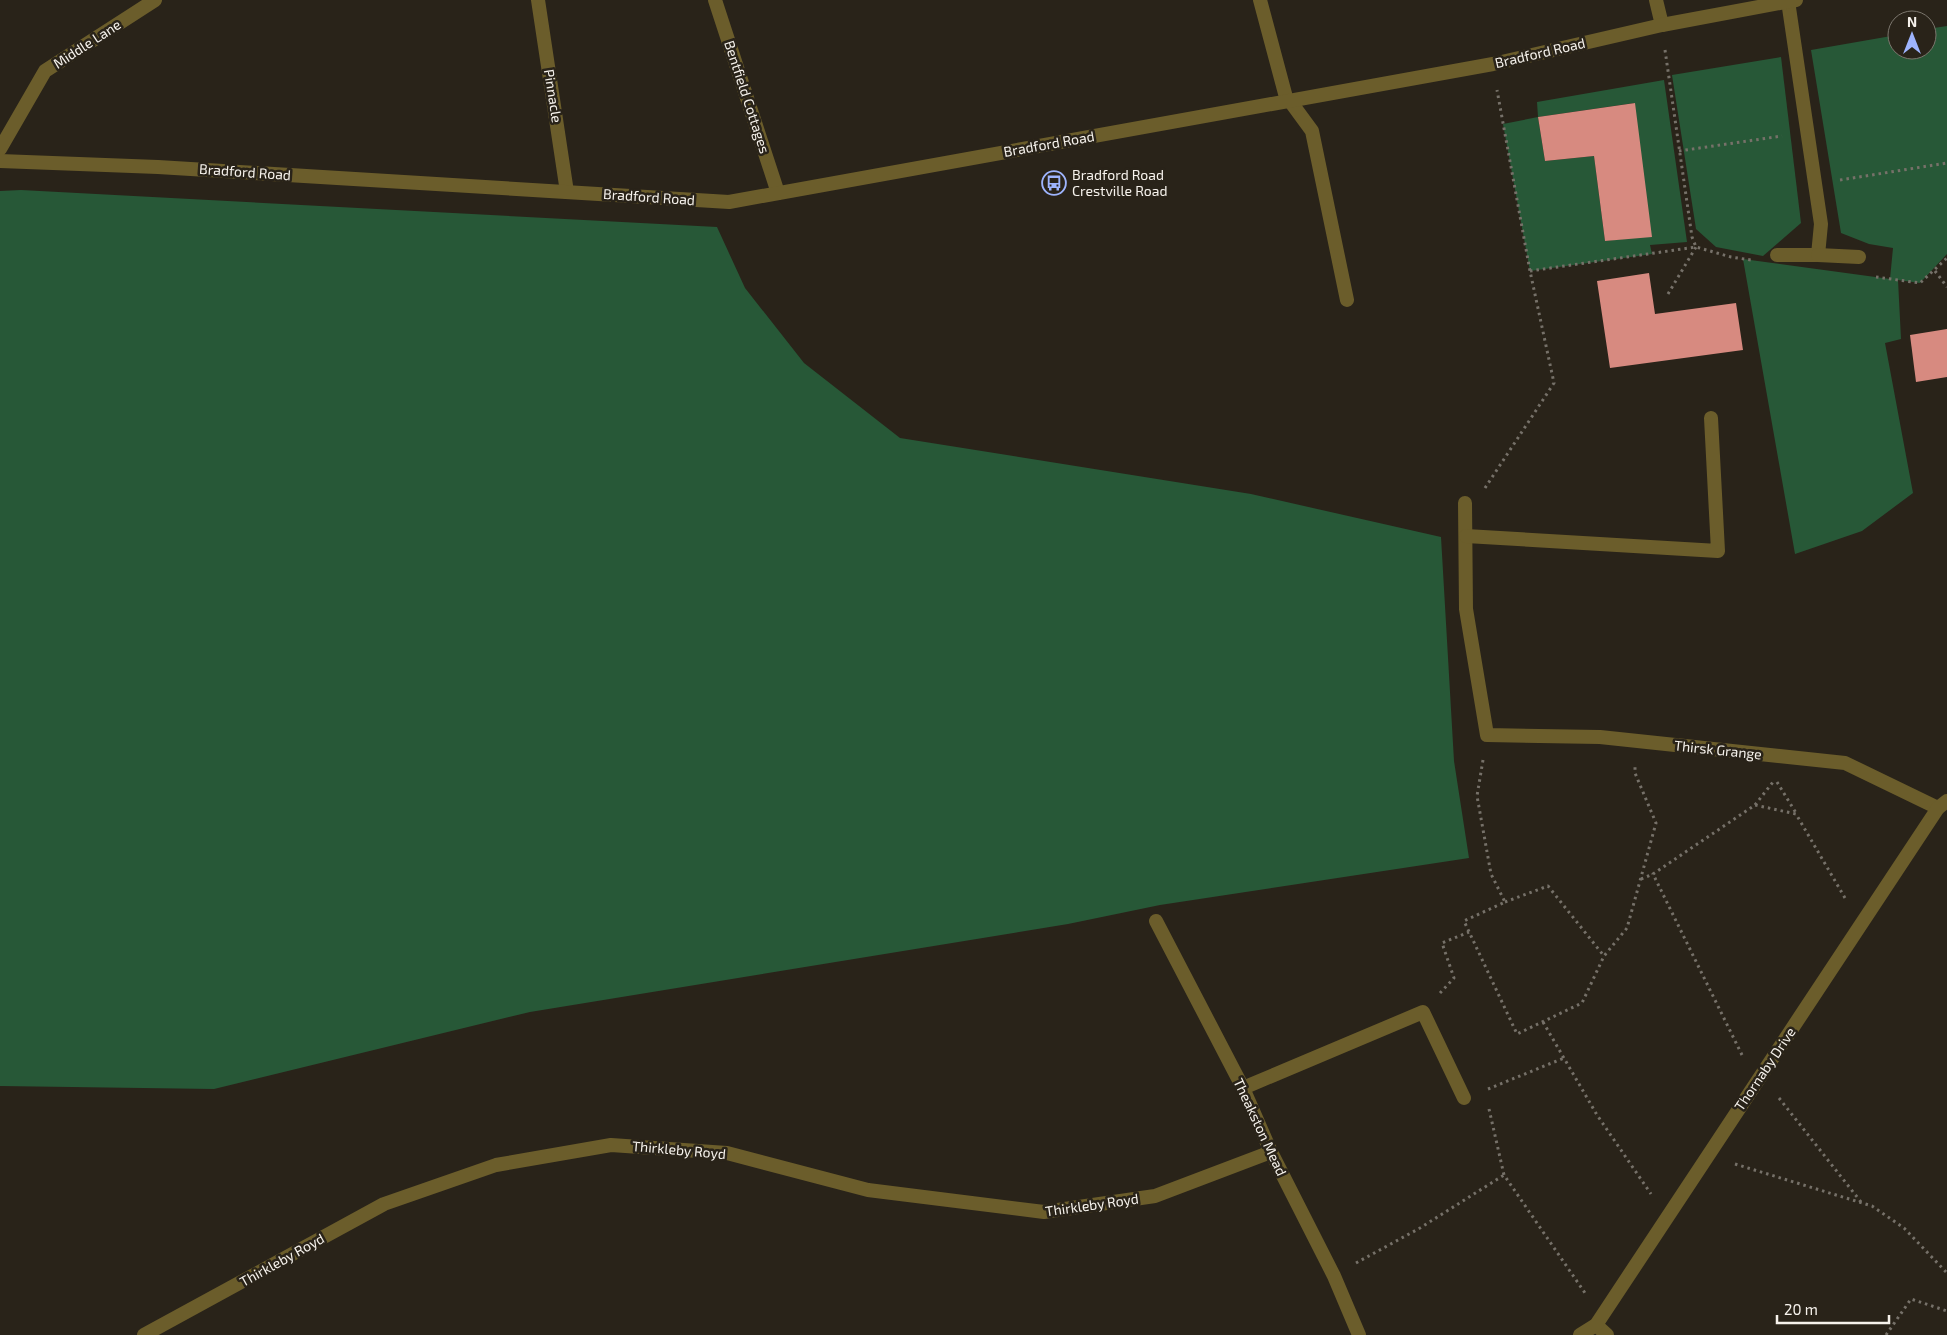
<svg xmlns="http://www.w3.org/2000/svg" width="1947" height="1335" font-family="'Exo 2',sans-serif">
<rect width="100%" height="100%" fill="#292319"/>
<!-- green -->
<g fill="#275837" fill-rule="evenodd">
<path d="M 1947,26 L 1947,254 L 1920,283 L 1898,280 L 1901,339 L 1885,343 L 1913,493 L 1862,531 L 1795,554 L 1743,259 L 1890,279 L 1893,248 L 1869,244 L 1841,233 L 1811,50 L 1897,35 L 1897,50 L 1927,50 L 1927,29 Z"/>
<path d="M 1781,57 L 1801,223 L 1763,256 L 1716,247 L 1696,229 L 1672,75 Z"/>
<path d="M 1664,80 L 1687,242 L 1650,245 L 1652,254 L 1530,271 L 1503,124 L 1538,117 L 1537,102 ZM 1634,103 L 1648,236 L 1605,241 L 1594,156 L 1545,161 L 1538,117 Z"/>
<path d="M 21,190 L 717,227 L 745,288 L 804,363 L 900,438 L 1251,494 L 1441,537 L 1454,761 L 1469,858 L 1160,905 L 1068,924 L 530,1012 L 214,1089 L 0,1086 L 0,191 Z"/>
</g>
<!-- building -->
<g fill="#d78a80">
<path d="M 1635,103 L 1652,237 L 1605,241 L 1594,156 L 1545,161 L 1538,117 Z"/>
<path d="M 1649,273 L 1655,314 L 1736,303 L 1743,350 L 1610,368 L 1597,281 Z"/>
<path d="M 1947,329 L 1947,377 L 1916,382 L 1910,335 Z"/>
</g>
<g fill="none" stroke-linecap="round" stroke-linejoin="round">
<!-- path -->
<g stroke="#767169" stroke-width="3" stroke-dasharray="2.5 4" stroke-linecap="butt">
<path d="M 1665,50 L 1692,237 L 1696,247 L 1731,257 L 1751,260"/>
<path d="M 1679,151 L 1782,136"/>
<path d="M 1840,180 L 1947,163"/>
<path d="M 1530,271 L 1696,247"/>
<path d="M 1935,271 L 1947,287"/>
<path d="M 1876,277 L 1920,283 L 1947,258"/>
<path d="M 1668,294 L 1696,247"/>
<path d="M 1485,488 L 1554,383 L 1530,271 L 1497,90"/>
<path d="M 1483,760 L 1477,796 L 1491,874 L 1505,902 L 1464,921 L 1517,1034 L 1582,1003 L 1604,956 L 1627,928 L 1656,823 L 1635,773 L 1635,767"/>
<path d="M 1777,782 L 1796,813"/>
<path d="M 1755,805 L 1773,782"/>
<path d="M 1641,879 L 1653,874"/>
<path d="M 1505,902 L 1548,886 L 1604,956"/>
<path d="M 1440,993 L 1454,978 L 1442,943 L 1469,932"/>
<path d="M 1543,1022 L 1597,1115 L 1651,1194"/>
<path d="M 1742,1055 L 1653,874 L 1755,805 L 1796,814 L 1845,898"/>
<path d="M 1488,1089 L 1564,1058"/>
<path d="M 1779,1098 L 1861,1202"/>
<path d="M 1489,1109 L 1504,1175 L 1585,1293"/>
<path d="M 1735,1164 L 1872,1206 L 1904,1228 L 1947,1273"/>
<path d="M 1356,1263 L 1420,1228 L 1504,1175"/>
<path d="M 1886,1335 L 1911,1299 L 1947,1311"/>
</g>
<!-- minor -->
<g stroke="#6b5d2b" stroke-width="14">
<path d="M 538,0 L 567,192"/>
<path d="M 715,0 L 778,193"/>
<path d="M 1260,0 L 1287,101"/>
<path d="M 1656,0 L 1662,25"/>
<path d="M 1290,101 L 1312,131 L 1347,300"/>
<path d="M 0,149 L 45,71 L 155,0"/>
<path d="M 1777,255 L 1818,255 L 1821,224 L 1788,1"/>
<path d="M 1818,255 L 1859,257"/>
<path d="M 1465,503 L 1466,609 L 1487,735 L 1600,737 L 1845,763 L 1938,808"/>
<path d="M 1466,536 L 1718,551 L 1711,418"/>
<path d="M 1156,921 L 1243,1088 L 1271,1152 L 1334,1276 L 1359,1335"/>
<path d="M 1243,1088 L 1423,1012 L 1464,1098"/>
<path d="M 1596,1325 L 1607,1335"/>
<path d="M 144,1335 L 384,1204 L 496,1165 L 611,1145 L 727,1153 L 868,1190 L 1044,1212 L 1155,1196 L 1271,1152"/>
<path d="M 1580,1335 L 1596,1325 L 1938,808 L 1947,801"/>
</g>
<!-- tertiary -->
<path stroke="#6b5d2b" stroke-width="14" d="M 0,161 L 158,167 L 729,202 L 1493,64 L 1662,25 L 1796,0"/>
</g>
<!-- icons -->
<defs>
<g id="bus-ring" transform="scale(1.25)"><circle r="9.5" fill="#292319" stroke="#9eb4fd" stroke-width="1.5"/><path d="M-5-6H5V4H4V6H2V4H-2V6H-4V4H-5ZM-3.5-4V0h7V-4ZM-3.5 1.2v1.5H-2V1.2ZM2 1.2v1.5H3.5V1.2Z" fill="#9eb4fd"/></g>
</defs>
<g fill-rule="evenodd">
<use href="#bus-ring" x="1054" y="183"/>
</g>
<g text-anchor="middle" stroke-width="5" stroke-linejoin="round" paint-order="stroke">
<!-- street labels -->
<g font-size="14" fill="#f6f2ec" stroke="#292319">
<text transform="translate(87 44) rotate(-33)" y="5">Middle Lane</text>
<text transform="translate(1540 53) rotate(-13)" y="5">Bradford Road</text>
<text transform="translate(553 96) rotate(81)" y="5">Pinnacle</text>
<text transform="translate(747 97) rotate(72)" y="5">Bentfield Cottages</text>
<text transform="translate(1049 144) rotate(-10)" y="5">Bradford Road</text>
<text transform="translate(245 172) rotate(4)" y="5">Bradford Road</text>
<text transform="translate(649 197) rotate(4)" y="5">Bradford Road</text>
<text transform="translate(1718 750) rotate(6)" y="5">Thirsk Grange</text>
<text transform="translate(1765 1069) rotate(-56)" y="5">Thornaby Drive</text>
<text transform="translate(1260 1127) rotate(65)" y="5">Theakston Mead</text>
<text transform="translate(679 1150) rotate(5)" y="5">Thirkleby Royd</text>
<text transform="translate(1092 1205) rotate(-8)" y="5">Thirkleby Royd</text>
<text transform="translate(282 1260) rotate(-29)" y="5">Thirkleby Royd</text>
</g>
<!-- poi labels -->
<g font-size="14" fill="#f6f2ec" stroke="#292319" text-anchor="start">
<text x="1072" y="180">Bradford Road<tspan x="1072" dy="16">Crestville Road</tspan></text>
</g>
</g>
<!-- north arrow -->
<g transform="translate(1912 35)"><circle r="24" fill="#292319" stroke="#7b766d"/>
<path d="M0-4L9 19L0 12L-9 19Z" fill="#9eb4fd"/>
<text y="-8" font-size="14" font-weight="bold" text-anchor="middle" fill="#f6f2ec">N</text>
</g>
<!-- scale -->
<path d="M1777 1315v8h112v-8" fill="none" stroke="#f6f2ec" stroke-width="2.5"/>
<text x="1784" y="1315" font-size="15" fill="#f6f2ec" stroke="#292319" stroke-width="4" paint-order="stroke">20 m</text>
</svg>
